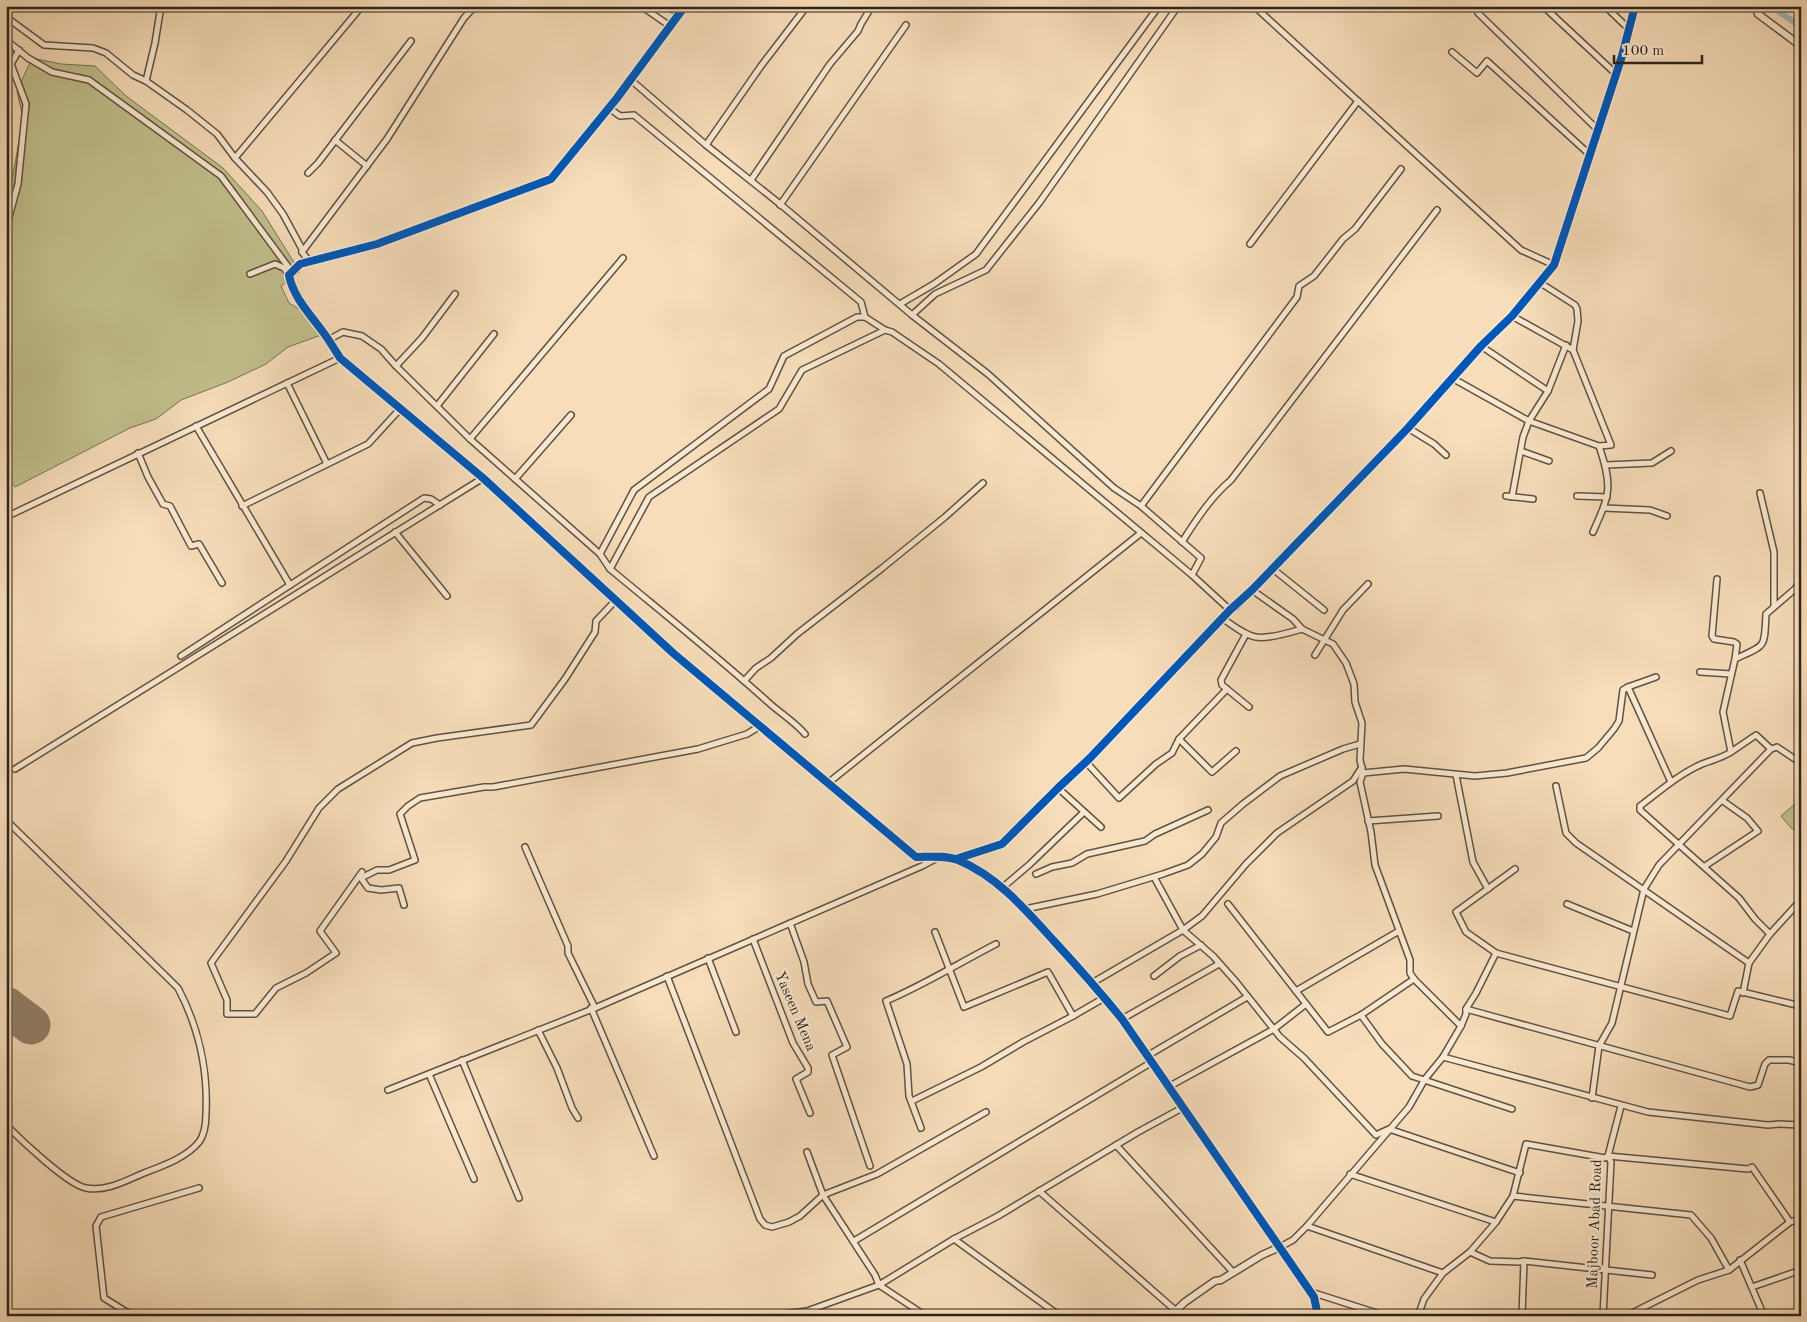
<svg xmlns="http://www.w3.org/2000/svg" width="1807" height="1322" font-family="'Old Standard TT',serif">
<rect width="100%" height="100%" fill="#f7ddba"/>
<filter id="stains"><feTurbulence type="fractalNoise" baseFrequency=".004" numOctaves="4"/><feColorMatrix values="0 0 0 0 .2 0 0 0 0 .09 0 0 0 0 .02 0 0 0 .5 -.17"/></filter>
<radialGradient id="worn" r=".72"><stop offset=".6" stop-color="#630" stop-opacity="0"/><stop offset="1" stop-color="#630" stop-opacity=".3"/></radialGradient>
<!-- green -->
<g fill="#c1c08d" stroke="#787254">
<path d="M 32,58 L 61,64 L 95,66 L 126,96 L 223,168 L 262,211 L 300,272 L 281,286 L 289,303 L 312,317 L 324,334 L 288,347 L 266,364 L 228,382 L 181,400 L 156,419 L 130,428 L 15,487 C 0,467 8,440 12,416 L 6,406 L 6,215 L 23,118 L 17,91 Z"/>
<path d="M 1801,799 L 1801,834 L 1791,828 L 1781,816 Z"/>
</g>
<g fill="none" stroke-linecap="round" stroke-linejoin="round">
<!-- canal -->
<path stroke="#a0bab9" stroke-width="6" d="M 1771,6 L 1801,27"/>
<!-- taxiway -->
<path stroke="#92806a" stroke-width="16" d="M 6,1015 L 11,1009"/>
<!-- runway -->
<path stroke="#92806a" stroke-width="39" d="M 6,1006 L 31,1025"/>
<!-- minor casing -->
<g stroke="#605242" stroke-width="8">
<g id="minor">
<path d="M 161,6 L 155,43 L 146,81 L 187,110 L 217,134 L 235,158 L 267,192 L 283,214 L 302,249 L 302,252 L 309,261"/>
<path d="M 641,6 L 670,26"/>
<path d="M 668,6 L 679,14"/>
<path d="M 1254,6 L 1521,250 L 1554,265"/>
<path d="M 1543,6 L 1616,74"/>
<path d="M 1605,6 L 1629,29"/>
<path d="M 1478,13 L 1598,130"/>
<path d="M 6,17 L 44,45 L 93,48 L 106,53 L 133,75 L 146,81"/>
<path d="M 6,40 L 28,58 L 52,72 L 89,80 L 221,176 L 292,272"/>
<path d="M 1452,52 L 1477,73 L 1487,61 L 1589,154"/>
<path d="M 631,80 L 706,145 L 780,204 L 912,315 L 988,374 L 1114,488 L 1141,506 L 1201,558 L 1192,575"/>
<path d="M 609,108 L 620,116 L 634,115 L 861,302 L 865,317"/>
<path d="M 335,140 L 367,166"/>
<path d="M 706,145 L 761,66 L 807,6"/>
<path d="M 235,158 L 362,6"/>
<path d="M 308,173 L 318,163 L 411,41"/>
<path d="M 751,180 L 830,64 L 858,31 L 861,24 L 872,6"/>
<path d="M 780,205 L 906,25"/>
<path d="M 9,217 L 18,184 L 26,104 L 11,64 L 19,50"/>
<path d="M 1250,244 L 1358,101"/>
<path d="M 302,252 L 387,139 L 464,18 L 475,6"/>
<path d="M 250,274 L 275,264 L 284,268 L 289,275"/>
<path d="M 900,304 L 934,284 L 976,254 L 1159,6"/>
<path d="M 912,315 L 935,294 L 986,270 L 1039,203 L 1178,6"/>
<path d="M 1512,316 L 1573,350"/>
<path d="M 328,340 L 343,332 L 362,336 L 381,349 L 396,366 L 470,439 L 600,554 L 610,569 C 663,613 717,656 768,702 C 780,713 795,722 805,734"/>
<path d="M 1481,346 L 1548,391"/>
<path d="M 396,366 L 422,338 L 455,294"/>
<path d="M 1452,378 L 1529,421 L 1599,446 L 1611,445 L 1573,350 L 1578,321 L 1577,309 L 1575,305 L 1539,282"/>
<path d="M 287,383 L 327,464"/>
<path d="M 437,406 L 494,334"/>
<path d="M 196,426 L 290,585"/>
<path d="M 1408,428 L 1434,444 L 1446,455"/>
<path d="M 470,439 L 623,258"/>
<path d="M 1521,451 L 1549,461"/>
<path d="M 138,453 L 148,477 L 163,504 L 170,506 L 191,546 L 199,544 L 222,583"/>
<path d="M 1606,465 L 1652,463 L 1671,451"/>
<path d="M 515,479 L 571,415"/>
<path d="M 1760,493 L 1774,552 L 1774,606"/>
<path d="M 1506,496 L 1533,499"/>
<path d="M 1577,496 L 1607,497"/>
<path d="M 1512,497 L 1523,437 L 1529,421 L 1548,391 L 1566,345"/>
<path d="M 242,506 L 368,444 L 400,409"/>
<path d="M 1141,506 L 1297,297 L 1299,286 L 1314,276 L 1343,239 L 1355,229 L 1401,169"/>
<path d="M 1604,508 L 1650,510 L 1667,516"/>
<path d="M 6,517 L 340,358"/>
<path d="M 395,532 L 447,596"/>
<path d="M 1593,532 C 1610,494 1613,487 1599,446"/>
<path d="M 1182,542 C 1196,520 1211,497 1231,480 L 1437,210"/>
<path d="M 600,554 L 634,490 L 769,389 L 784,356 L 857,317 L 865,317 L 885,330 L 892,332 L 939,364 L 1192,575 L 1230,610"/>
<path d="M 610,569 L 649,497 L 779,409 L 802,370 L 885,330"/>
<path d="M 1273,569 L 1324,610"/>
<path d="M 1717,579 L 1712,636 L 1714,639 L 1734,642 L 1737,644 L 1735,659"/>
<path d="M 1252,590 L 1293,619 L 1302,629"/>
<path d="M 1222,618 C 1232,625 1244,635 1256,637 C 1266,639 1292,632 1302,629 L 1333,644 L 1346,663 L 1354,684 L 1355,702 L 1362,723 L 1360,760 L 1363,773 L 1360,782 L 1371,832 L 1375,865 L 1410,960 L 1410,973 L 1414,979 L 1461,1026"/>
<path d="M 1246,634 L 1221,680 L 1222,685 L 1249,707"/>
<path d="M 1315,655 L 1343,610 L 1368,584"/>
<path d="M 181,656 L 424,498 L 431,499 L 440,505"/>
<path d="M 1700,672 L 1731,674"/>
<path d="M 744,681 L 756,668 L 771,658 L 797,634 L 881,569 L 945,517 L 983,483"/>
<path d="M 1628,687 L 1671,782"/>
<path d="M 1179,739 L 1212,772 L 1236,751"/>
<path d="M 1771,749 L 1756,735 L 1731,752 L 1723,712 L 1735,659 C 1767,644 1764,649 1766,614 L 1795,589 L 1801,580"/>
<path d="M 1731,752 C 1722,758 1712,760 1702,764 C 1679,774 1660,791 1640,806 L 1640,810 L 1739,898 L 1755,919 L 1770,934"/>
<path d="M 1086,762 L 1119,798 L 1156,764 L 1172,753 L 1179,739 L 1227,689"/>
<path d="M 15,769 L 483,478"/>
<path d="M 1363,773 L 1404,769 L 1475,776 L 1507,773 L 1586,758 L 1598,748 L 1614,729 L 1619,721 L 1623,690 L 1628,687 L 1656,677"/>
<path d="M 1456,775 L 1473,862 L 1488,889"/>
<path d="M 828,783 L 1141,533"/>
<path d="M 1556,786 L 1566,833 L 1576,843 L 1749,963"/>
<path d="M 1058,788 L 1101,827"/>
<path d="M 6,820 L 178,988 C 198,1026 208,1070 206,1113 C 206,1121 205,1134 199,1142 C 186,1158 162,1166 144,1173 C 125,1181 106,1192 86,1188 C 68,1185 20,1139 6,1125"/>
<path d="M 1368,821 L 1438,816"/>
<path d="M 525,847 L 568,946 L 568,953 L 595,1008"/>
<path d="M 956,859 L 1002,844 L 1058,788 L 1090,758 L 1231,609"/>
<path d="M 1705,866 L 1758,831 L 1747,818 L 1723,801"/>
<path d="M 1515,869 L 1456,912 L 1466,932 L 1496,953 L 1730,1016 L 1738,991 L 1801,1006"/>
<path d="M 362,872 L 320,931 L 336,953 L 306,973 L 276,988 L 255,1014 L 227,1014 L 227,1000 L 211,963 L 286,861 L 319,808 L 338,789 L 412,743 L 437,738 L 531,725 L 565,679 L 595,632 L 596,621 L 616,600"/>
<path d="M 1036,874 L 1052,867 L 1072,863 L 1087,854 L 1145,841 L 1155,834 L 1208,810"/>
<path d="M 1154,877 L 1183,930 L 1213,956 L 1237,983 L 1280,1037 L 1304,1058 L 1376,1135 L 1389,1129 L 1520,1173"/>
<path d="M 1002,888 L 1029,865 L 1084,812"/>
<path d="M 1228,904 L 1328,1032 L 1361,1015 L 1414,979"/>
<path d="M 1567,904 L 1633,931"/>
<path d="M 404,905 L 399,888 L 381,890 L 368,888 L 361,878 L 377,870 L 389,870 L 415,860 L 400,814 L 408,806 L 420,798 L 484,787 L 493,787 L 698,749 L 747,734 L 760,726"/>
<path d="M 1025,909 L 1097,894 L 1163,874 L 1188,865 L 1202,854 L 1216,837 L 1221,823 L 1243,804 L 1280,776 L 1343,749 L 1360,744"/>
<path d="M 790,923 L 804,962 L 808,984 L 816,1002 L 827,1001 L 847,1047 L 832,1055 L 870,1166"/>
<path d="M 935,932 L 964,1007 L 1048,972 L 1073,1016"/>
<path d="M 753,939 L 793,1043 L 808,1068 L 808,1072 L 796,1079 L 810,1113"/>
<path d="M 708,958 L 736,1032"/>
<path d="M 667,976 L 760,1219 L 765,1225 L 772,1227 L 789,1222 L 800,1216 L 823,1195 L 877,1174 L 986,1112"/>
<path d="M 1154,976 L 1180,956 L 1201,945"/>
<path d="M 1092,983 L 1183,930 L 1202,916 L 1246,864 L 1277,833 L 1353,781 L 1362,767"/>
<path d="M 1296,991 L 1399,931"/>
<path d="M 1743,993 L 1749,963 L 1770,934 L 1801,900"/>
<path d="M 591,1008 L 654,1156"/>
<path d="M 1466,1009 L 1750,1087 L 1758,1085 L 1765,1064 L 1769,1060 L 1789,1060 L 1801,1063"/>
<path d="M 1361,1015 L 1382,1044 L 1412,1076 L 1512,1109"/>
<path d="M 1122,1019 L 1219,964"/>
<path d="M 538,1030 L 557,1068 L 572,1108 L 578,1118"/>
<path d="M 1147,1056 L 1247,997"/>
<path d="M 1443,1057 L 1648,1112 L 1768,1125 L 1779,1124 L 1801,1125"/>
<path d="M 462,1060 L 519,1198"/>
<path d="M 429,1074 L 474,1179"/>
<path d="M 1170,1086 L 1274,1029 L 1306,1004"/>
<path d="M 388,1090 L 595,1008 L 922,866 L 939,857"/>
<path d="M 1592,1098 L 1599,1046 L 1612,1023 L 1644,889 L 1659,865 L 1771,749 L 1777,747 L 1801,763"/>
<path d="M 912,1101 L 981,1067 L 1023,1042 L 1073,1016 L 1104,998"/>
<path d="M 921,1128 L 909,1096 L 907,1064 L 886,1001 C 924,985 959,963 996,944"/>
<path d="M 1116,1145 L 1232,1271"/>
<path d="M 807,1152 L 823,1195 L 875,1275 L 879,1285 L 926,1316"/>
<path d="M 1350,1174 L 1496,1222"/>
<path d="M 1039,1191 L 1175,1310"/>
<path d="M 1513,1196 L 1691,1215 L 1711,1238 L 1729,1270"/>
<path d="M 1307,1226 L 1443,1273"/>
<path d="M 954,1239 L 1060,1316"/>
<path d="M 854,1241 L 1152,1062"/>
<path d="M 1280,1247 L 1293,1240 L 1307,1226 L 1409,1107 L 1425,1079 L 1443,1057 L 1461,1026 L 1466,1014 L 1466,1009 L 1476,993 L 1496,953"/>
<path d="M 1470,1252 L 1490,1261 L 1520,1262 L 1524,1261 L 1652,1275"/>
<path d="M 1740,1260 L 1764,1316"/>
<path d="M 1752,1287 L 1801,1270"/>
<path d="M 1311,1292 L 1386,1316"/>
<path d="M 133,1316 L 104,1298 L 96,1226 L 101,1217 L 199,1188"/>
<path d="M 765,1316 L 807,1311 L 879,1285 L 954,1239 L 998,1216 L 1138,1132 L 1184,1107"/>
<path d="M 1418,1316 L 1424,1299 L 1443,1273 L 1470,1252 L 1496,1222 L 1513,1196 L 1526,1144 L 1605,1158 L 1608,1156 L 1748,1169 L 1752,1167 L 1790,1222"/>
<path d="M 1522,1316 L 1524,1261"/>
<path d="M 1603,1316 L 1611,1162 L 1608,1156 L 1621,1106"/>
<path d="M 1626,1316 L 1698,1280 L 1729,1270 L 1790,1222 L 1801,1219"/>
</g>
</g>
<!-- tertiary casing -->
<g stroke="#605242" stroke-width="9">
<g id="tertiary">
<path d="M 685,6 L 617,98 L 551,179 L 377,244 L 300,264 L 289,275 C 293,297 310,314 323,332 C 329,340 335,350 340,358 L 483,478 L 673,653 L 916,857 C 929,857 945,855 958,860 C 997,876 1026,910 1054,941 C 1077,966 1100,992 1122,1019 L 1314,1297 L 1318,1316"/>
<path d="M 1755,6 L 1758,14 L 1801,46"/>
<path d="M 1235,607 L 1408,428 L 1481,346 L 1512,316 L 1554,265 L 1622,56 L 1635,6"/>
<path d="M 1170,1316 L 1185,1302 L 1215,1281 L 1221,1280 L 1262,1255 L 1280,1247"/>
</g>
</g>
<!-- minor -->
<use href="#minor" stroke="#fae9d2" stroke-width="5"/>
<!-- tertiary -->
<use href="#tertiary" stroke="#fae9d2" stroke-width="6"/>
<!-- cycleway casing -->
<g stroke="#fae9d2" stroke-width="11">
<g id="cycleway">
<path d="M 685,6 L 617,98 L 551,179 L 377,244 L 300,264 L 289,275 C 293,297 310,314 323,332 C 329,340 335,350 340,358 L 483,478 L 673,653 L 916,857 C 929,857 945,855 958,860 C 997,876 1026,910 1054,941 C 1077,966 1100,992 1122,1019 L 1314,1297 L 1318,1316"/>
<path d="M 956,859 L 1002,844 L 1058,788 L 1090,758 L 1230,610 L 1252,590 L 1408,428 L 1481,346 L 1512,316 L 1554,265 L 1622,56 L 1635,6"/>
</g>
</g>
<!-- cycleway -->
<use href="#cycleway" stroke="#0057b8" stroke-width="8"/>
</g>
<g text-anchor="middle" stroke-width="4.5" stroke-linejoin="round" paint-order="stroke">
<!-- street labels -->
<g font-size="15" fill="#2e241a" stroke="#fae9d2">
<text transform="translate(796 1011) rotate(67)" y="5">Yaseen Mena</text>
<text transform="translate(1594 1224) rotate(-88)" y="5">Majboor Abad Road</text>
</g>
</g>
<!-- margin -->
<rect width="1807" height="1322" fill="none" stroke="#f7ddba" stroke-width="25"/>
<rect x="8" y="8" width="1792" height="1307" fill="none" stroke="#2e241a" stroke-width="2.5"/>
<rect x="12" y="12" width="1782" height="1297" fill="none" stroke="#2e241a"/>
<!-- scale -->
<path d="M1614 55v8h88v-8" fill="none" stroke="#2e241a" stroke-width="2.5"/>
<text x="1622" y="55" font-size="15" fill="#2e241a" stroke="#fae9d2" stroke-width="4" paint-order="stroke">100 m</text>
<rect width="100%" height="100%" filter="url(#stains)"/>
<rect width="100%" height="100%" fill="url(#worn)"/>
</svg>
